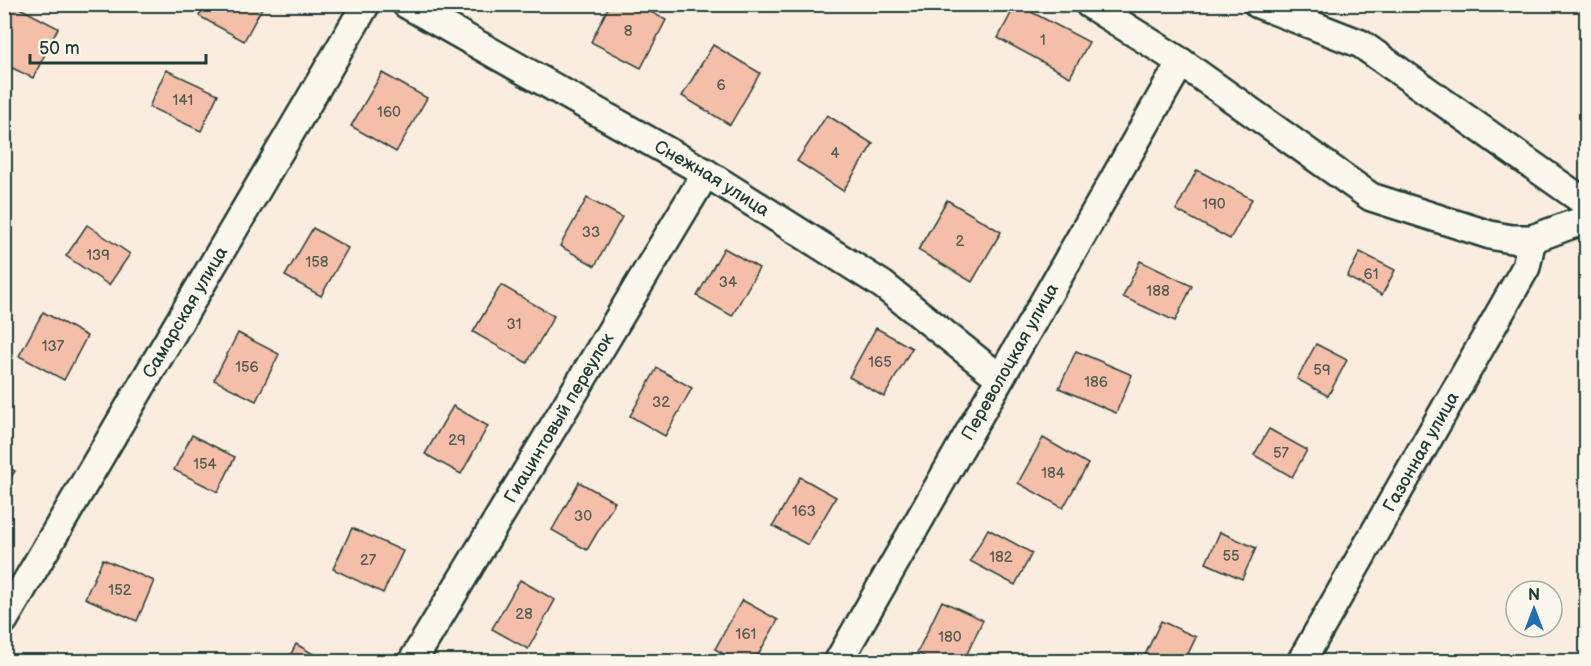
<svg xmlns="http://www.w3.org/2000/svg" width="1591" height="666" font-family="'Balsamiq Sans',sans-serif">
<rect width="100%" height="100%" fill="#faecdf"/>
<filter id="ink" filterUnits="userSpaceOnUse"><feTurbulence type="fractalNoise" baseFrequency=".0167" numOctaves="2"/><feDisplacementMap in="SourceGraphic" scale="12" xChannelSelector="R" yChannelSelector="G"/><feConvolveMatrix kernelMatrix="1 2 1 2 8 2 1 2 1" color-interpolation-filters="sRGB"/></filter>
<g filter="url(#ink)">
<!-- building -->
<g fill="#f5bea9" stroke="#1f3d34" stroke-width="1.5">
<path d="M 4,4 L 12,4 L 58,28 L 33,78 L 4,64 Z"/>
<path d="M 205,4 L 260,4 L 263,6 L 244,41 L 199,16 Z"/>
<path d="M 610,4 L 636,4 L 666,20 L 641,68 L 591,42 Z"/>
<path d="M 1016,4 L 1089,42 L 1070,77 L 998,38 Z"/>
<path d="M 713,45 L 760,73 L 730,125 L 682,96 Z"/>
<path d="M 166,70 L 218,94 L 201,131 L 149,107 Z"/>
<path d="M 382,73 L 427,98 L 396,152 L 351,126 Z"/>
<path d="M 827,115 L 873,144 L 843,191 L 797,161 Z"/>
<path d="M 1197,170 L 1252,199 L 1230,239 L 1176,210 Z"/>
<path d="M 587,198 L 622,217 L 595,266 L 560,246 Z"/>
<path d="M 947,200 L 1001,232 L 972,282 L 918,250 Z"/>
<path d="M 87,225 L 130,254 L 109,285 L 66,256 Z"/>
<path d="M 313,228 L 348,248 L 321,296 L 285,276 Z"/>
<path d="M 724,248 L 759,268 L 732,316 L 697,296 Z"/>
<path d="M 1360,252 L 1395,270 L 1382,295 L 1347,277 Z"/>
<path d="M 1140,261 L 1192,286 L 1175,321 L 1123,297 Z"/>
<path d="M 501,285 L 554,316 L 527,363 L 473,332 Z"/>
<path d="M 43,312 L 87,336 L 64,380 L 19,356 Z"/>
<path d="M 876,328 L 912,348 L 884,397 L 849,377 Z"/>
<path d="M 238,333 L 279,354 L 256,401 L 214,380 Z"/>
<path d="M 1316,344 L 1347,360 L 1328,396 L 1297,379 Z"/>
<path d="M 1076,351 L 1132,375 L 1116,413 L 1059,388 Z"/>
<path d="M 657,368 L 692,388 L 665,436 L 630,416 Z"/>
<path d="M 453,406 L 488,426 L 461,474 L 425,454 Z"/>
<path d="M 1269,429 L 1307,450 L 1292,477 L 1254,455 Z"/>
<path d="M 192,435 L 235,457 L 218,492 L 174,470 Z"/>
<path d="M 1043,438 L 1088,464 L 1063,508 L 1018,483 Z"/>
<path d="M 4,465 L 15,471 L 4,489 Z"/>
<path d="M 800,477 L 836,497 L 808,545 L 773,526 Z"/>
<path d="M 579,482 L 615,502 L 587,550 L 552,530 Z"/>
<path d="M 352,528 L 403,551 L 383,593 L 333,569 Z"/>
<path d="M 988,529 L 1032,553 L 1015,585 L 970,561 Z"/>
<path d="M 1220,532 L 1256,548 L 1242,579 L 1206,563 Z"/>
<path d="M 103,559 L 154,581 L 137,621 L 85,598 Z"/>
<path d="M 520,580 L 555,600 L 528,649 L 492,629 Z"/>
<path d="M 742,600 L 778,620 L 754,662 L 737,662 L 715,649 Z"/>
<path d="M 942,601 L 983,620 L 963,662 L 935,662 L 917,653 Z"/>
<path d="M 1161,621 L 1196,637 L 1184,662 L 1160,662 L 1145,655 Z"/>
<path d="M 296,644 L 327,662 L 287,662 Z"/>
</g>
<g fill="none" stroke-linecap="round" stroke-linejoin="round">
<!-- street casing -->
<g stroke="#1f3d34" stroke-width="32">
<g id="street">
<path id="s1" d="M 406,4 L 706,173 L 883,285 L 1000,378"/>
<path d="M 1089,4 L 1181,62 L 1371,197 L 1490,235 L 1511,239 L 1532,239 L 1570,225 L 1586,220"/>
<path d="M 1258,4 L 1361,44 L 1586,203"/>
<path id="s2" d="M 4,620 L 366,4"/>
<path id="s3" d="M 412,662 L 706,173"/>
<path id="s4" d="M 838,662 L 1181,62"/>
<path id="s5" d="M 1301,662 L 1526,267 L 1532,239"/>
</g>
</g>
<!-- street -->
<use href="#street" stroke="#fbf7ec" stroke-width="27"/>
</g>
</g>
<g text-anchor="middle" stroke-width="5" stroke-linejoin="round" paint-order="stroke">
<!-- number labels -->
<g font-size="15" fill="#545d51">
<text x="628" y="36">8</text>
<text x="1043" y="45">1</text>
<text x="721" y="90">6</text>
<text x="183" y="105">141</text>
<text x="389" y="117">160</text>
<text x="835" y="158">4</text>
<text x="1214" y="209">190</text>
<text x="591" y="237">33</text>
<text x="960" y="246">2</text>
<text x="98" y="260">139</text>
<text x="317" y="267">158</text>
<text x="1371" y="279">61</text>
<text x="728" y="287">34</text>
<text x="1158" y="296">188</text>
<text x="514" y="329">31</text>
<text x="53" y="351">137</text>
<text x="880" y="367">165</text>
<text x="247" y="372">156</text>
<text x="1322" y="375">59</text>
<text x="1096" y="387">186</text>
<text x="661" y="407">32</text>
<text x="457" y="445">29</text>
<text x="1281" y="458">57</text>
<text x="205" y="469">154</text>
<text x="1053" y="478">184</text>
<text x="804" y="516">163</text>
<text x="583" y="521">30</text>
<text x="1231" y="561">55</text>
<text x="1001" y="562">182</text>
<text x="368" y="565">27</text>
<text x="120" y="595">152</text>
<text x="524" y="619">28</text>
<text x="746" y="639">161</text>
<text x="950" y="642">180</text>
</g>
<!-- street labels -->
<g font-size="18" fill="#1f3d34" stroke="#fbf7ec">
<text dy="6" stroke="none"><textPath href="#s1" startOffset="352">Снежная улица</textPath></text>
<text dy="6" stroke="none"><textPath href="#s2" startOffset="357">Самарская улица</textPath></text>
<text dy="6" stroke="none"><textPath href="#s4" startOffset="346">Переволоцкая улица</textPath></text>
<text dy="6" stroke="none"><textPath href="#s3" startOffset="285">Гиацинтовый переулок</textPath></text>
<text dy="6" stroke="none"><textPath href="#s5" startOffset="242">Газонная улица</textPath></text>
</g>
</g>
<!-- margin -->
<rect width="1591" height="666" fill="none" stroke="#fbf7ec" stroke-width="24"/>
<rect x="12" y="12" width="1567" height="642" fill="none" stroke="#1f3d34" stroke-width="2" filter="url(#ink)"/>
<!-- north arrow -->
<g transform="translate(1534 609)"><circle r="28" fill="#fbf7ec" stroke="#a3ada2" stroke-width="1.5"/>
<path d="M0-4.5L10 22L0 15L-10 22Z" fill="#1f6fb2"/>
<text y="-9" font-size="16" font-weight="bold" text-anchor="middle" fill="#1f3d34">N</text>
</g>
<!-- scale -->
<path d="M30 54v9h176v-9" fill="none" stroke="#1f3d34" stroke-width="3"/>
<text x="39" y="54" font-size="18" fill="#1f3d34" stroke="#fbf7ec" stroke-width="4.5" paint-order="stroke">50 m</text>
</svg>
